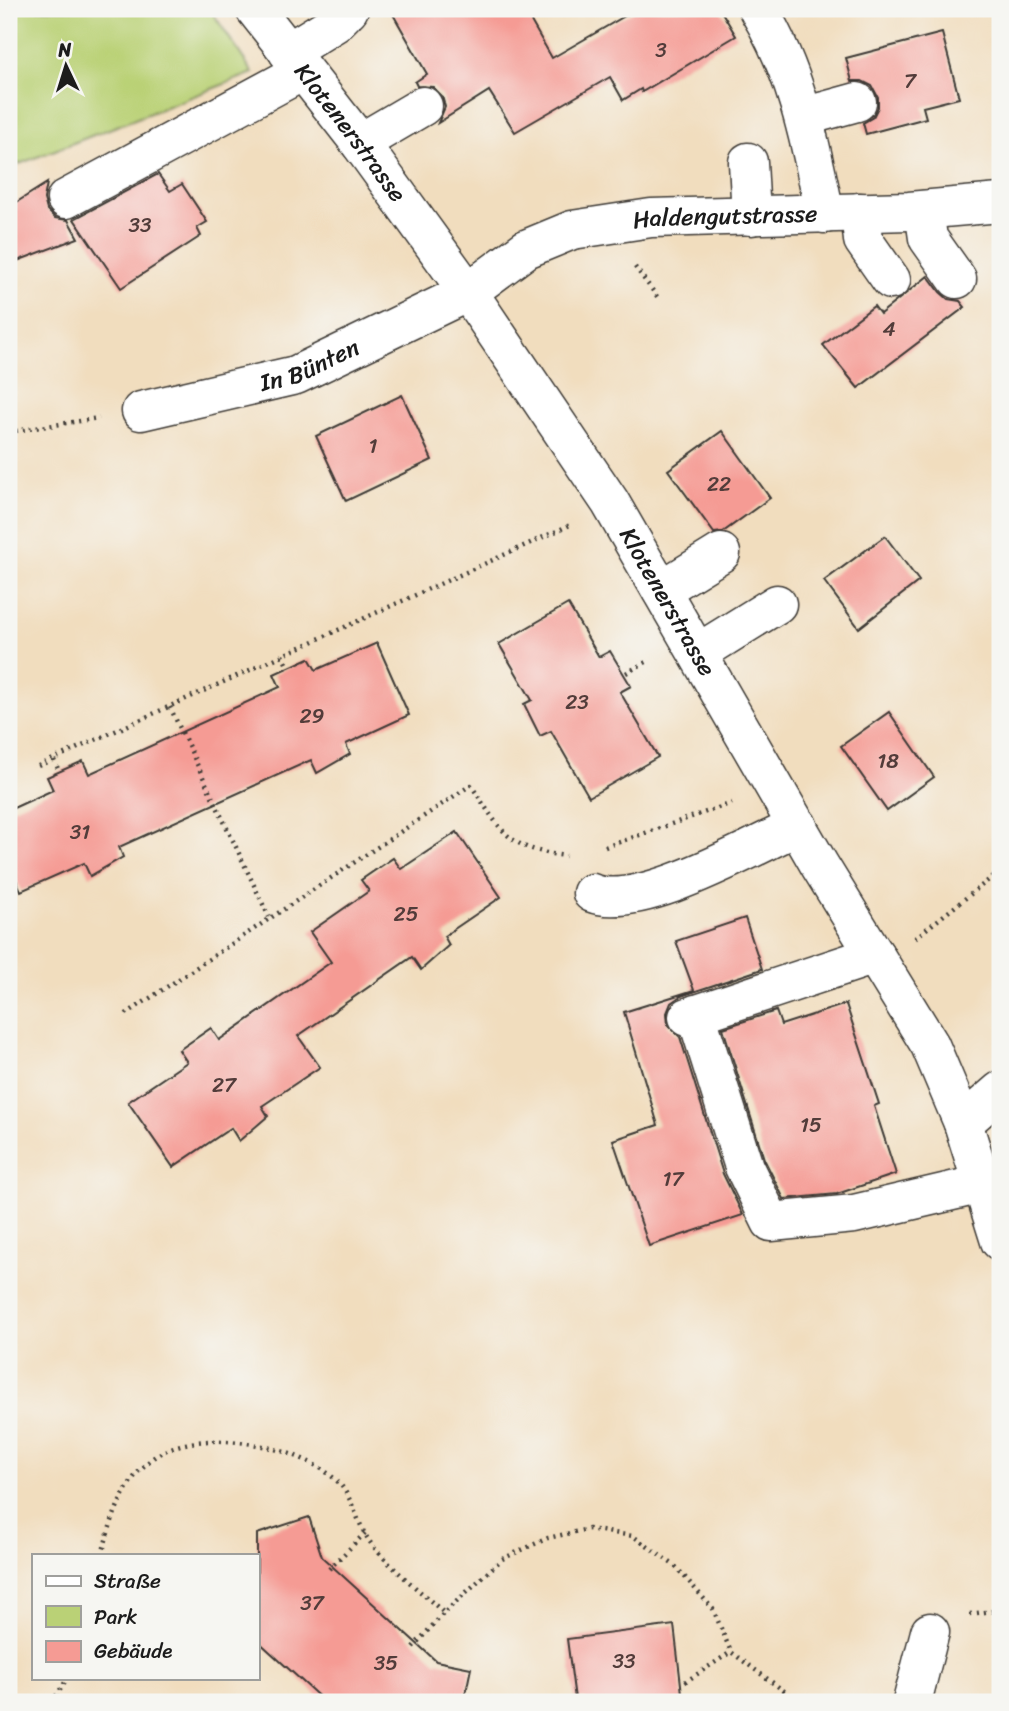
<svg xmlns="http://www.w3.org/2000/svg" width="1009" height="1711" font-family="Sriracha,sans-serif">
<rect width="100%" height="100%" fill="#f6f6f2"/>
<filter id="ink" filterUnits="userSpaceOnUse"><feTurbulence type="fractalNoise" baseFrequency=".0143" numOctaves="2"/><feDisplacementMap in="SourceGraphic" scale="14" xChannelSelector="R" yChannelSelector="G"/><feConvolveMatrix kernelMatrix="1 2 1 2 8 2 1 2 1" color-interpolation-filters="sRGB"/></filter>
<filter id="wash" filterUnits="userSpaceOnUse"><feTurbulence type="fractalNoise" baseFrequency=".00686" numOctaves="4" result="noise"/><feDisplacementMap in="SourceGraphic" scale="28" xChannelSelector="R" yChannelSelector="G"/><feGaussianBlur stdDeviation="1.57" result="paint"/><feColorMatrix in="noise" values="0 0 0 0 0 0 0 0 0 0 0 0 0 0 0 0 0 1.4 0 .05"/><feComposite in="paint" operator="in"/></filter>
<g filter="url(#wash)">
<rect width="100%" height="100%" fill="#f1ddbe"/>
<!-- green -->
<path fill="#bad176" stroke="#6b7649" stroke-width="2" d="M 9,9 L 210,9 L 253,73 L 9,168 Z"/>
<g id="blocks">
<!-- building -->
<g fill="#f59b94">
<path d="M 390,9 L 524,9 L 552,58 L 637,9 L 720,9 L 736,36 L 642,92 L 641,89 L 623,100 L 610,77 L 515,132 L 489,91 L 438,123 L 445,107 L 442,96 L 433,87 L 417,86 L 415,82 L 427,74 Z"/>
<path d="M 942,33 L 959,98 L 923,107 L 926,118 L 866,134 L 863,123 L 873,117 L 878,107 L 878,97 L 872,86 L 862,81 L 852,81 L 846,58 Z"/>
<path d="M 158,174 L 170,191 L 182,184 L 207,222 L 197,228 L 201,236 L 121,288 L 74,219 Z"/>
<path d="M 47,183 L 44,199 L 47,210 L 55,218 L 68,220 L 78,238 L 9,264 L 9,207 Z"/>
<path d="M 928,276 L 940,292 L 948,299 L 960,301 L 965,307 L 858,388 L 823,345 L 874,306 L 880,314 Z"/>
<path d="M 402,395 L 432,460 L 346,501 L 316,436 Z"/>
<path d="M 722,431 L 770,498 L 723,532 L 714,533 L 668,470 Z"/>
<path d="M 885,536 L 919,581 L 859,628 L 824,581 Z"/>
<path d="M 568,604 L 599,657 L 610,651 L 631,686 L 620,692 L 658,757 L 589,797 L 551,731 L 540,736 L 524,704 L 532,700 L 499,644 Z"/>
<path d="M 377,643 L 409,715 L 346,744 L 350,754 L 317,773 L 311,760 L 119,847 L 123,857 L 90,876 L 84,863 L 21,891 L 9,864 L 9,810 L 53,790 L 47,777 L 83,761 L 89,774 L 280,687 L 274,674 L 309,658 L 316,670 Z"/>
<path d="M 889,712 L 934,777 L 887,811 L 841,746 Z"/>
<path d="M 457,832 L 501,897 L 444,936 L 449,945 L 421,970 L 412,957 L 298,1036 L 320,1067 L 262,1106 L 268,1116 L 239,1141 L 231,1128 L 173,1167 L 128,1102 L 187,1062 L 179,1050 L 211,1028 L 219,1040 L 331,962 L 310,932 L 369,891 L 361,880 L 393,858 L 401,869 Z"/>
<path d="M 745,918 L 762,969 L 681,996 L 671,1003 L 667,1013 L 668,1025 L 680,1037 L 723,1174 L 743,1215 L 649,1246 L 613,1140 L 658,1125 L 624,1012 L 694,990 L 676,941 Z"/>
<path d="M 846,1004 L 879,1104 L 874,1106 L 896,1174 L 837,1194 L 784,1199 L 764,1159 L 723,1028 L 776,1011 L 781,1025 Z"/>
<path d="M 309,1517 L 322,1557 L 436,1661 L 471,1668 L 464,1702 L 325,1702 L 257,1640 L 257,1534 Z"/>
<path d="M 674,1625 L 683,1702 L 587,1702 L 585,1699 L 575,1699 L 567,1639 Z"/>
</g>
</g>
</g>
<g filter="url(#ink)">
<use href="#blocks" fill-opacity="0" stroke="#3c3934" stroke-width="2"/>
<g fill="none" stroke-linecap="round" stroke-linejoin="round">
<!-- minor casing -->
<g stroke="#3c3934" stroke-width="41">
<g id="minor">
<path id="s1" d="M 255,9 L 360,143 L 468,292 L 610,502 L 820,866 L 930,1045 L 963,1123 L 1000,1241"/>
<path d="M 758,9 C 797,73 810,141 825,214"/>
<path d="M 288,52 L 335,23 L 349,9"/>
<path d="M 806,116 L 857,102"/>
<path d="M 360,143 L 423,106"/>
<path d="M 748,162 L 751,216"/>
<path d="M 66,199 L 303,71"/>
<path d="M 924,210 L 928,238 L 957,279"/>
<path d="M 860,212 L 863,240 L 891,280"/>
<path id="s2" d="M 141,411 L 296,375 L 468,292 L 526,249 L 572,230 L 651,218 L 909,211 L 1000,203"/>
<path d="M 661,590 L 721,553"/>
<path d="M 698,653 L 777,604"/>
<path d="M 592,893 C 639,912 751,847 798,826"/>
<path d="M 696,1014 L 744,1167 L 771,1222 L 854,1214 L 982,1184"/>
<path d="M 688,1017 L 875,955"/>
<path d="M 963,1123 L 1000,1091"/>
<path d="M 912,1702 L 930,1632"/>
</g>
</g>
<!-- path -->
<g stroke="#3c3934" stroke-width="4.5" stroke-dasharray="2 5" stroke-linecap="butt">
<path d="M 635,267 L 659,299"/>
<path d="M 9,432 L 99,418"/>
<path d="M 282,655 L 288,667"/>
<path d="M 626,673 L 650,660"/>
<path d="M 170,707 L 269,917"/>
<path d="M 54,760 L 59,771"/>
<path d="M 38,766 L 570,525"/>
<path d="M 605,847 L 732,803"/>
<path d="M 915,938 L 1000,871"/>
<path d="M 126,1014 L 471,785 C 502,832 507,849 566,856"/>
<path d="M 102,1555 C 111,1520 123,1481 153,1458 C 197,1424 302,1445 338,1482 C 352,1496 357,1522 368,1539 C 380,1559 425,1595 444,1613 L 502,1559 L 548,1538 L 588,1529 L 633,1536 L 675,1566 L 713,1609 L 731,1652 L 799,1702"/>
<path d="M 329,1569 L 365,1533"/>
<path d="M 970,1614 L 1000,1610"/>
<path d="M 413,1647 L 444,1613"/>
<path d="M 685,1682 L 731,1652"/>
<path d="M 52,1702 L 68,1678"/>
</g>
<!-- minor -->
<use href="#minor" stroke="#fff" stroke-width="38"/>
</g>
</g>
<g text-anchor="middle" stroke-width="6" stroke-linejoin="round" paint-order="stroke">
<!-- number labels -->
<g font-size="21" fill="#523c3a">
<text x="661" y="57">3</text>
<text x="910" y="88">7</text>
<text x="140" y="232">33</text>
<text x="889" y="336">4</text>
<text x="373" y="453">1</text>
<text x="719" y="491">22</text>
<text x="577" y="709">23</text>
<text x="312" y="723">29</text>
<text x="888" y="768">18</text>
<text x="80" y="839">31</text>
<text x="406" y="921">25</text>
<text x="224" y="1092">27</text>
<text x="811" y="1132">15</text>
<text x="673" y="1186">17</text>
<text x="312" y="1610">37</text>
<text x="624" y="1668">33</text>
<text x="386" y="1670">35</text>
</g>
<!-- street labels -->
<g font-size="24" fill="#1c1c1c" stroke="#f6f6f2">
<text dy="8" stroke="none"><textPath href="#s1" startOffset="156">Klotenerstrasse</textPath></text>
<text dy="8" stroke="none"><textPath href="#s2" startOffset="626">Haldengutstrasse</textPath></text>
<text dy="8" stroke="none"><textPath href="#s2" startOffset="175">In Bünten</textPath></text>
<text dy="8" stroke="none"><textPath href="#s1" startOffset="723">Klotenerstrasse</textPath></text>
</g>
</g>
<!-- margin -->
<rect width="1009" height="1711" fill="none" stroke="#f6f6f2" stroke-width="35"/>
<!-- legend -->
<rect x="32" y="1554" width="228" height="126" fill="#f6f6f2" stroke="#9f9f9c" stroke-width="2"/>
<rect x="46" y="1576" width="35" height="10" fill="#ffffff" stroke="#9f9f9c" stroke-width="2"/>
<text x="94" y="1588" font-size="21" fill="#1c1c1c">Straße</text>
<rect x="46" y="1606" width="35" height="21" fill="#bad176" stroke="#9f9f9c" stroke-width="2"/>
<text x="94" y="1624" font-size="21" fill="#1c1c1c">Park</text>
<rect x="46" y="1641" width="35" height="21" fill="#f59b94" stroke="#9f9f9c" stroke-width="2"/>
<text x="94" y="1658" font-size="21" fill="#1c1c1c">Gebäude</text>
<!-- north arrow -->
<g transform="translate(66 66) rotate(356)" stroke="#f6f6f2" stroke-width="5" paint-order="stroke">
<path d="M0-5L12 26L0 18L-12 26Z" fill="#1c1c1c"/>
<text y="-10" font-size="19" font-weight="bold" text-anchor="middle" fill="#1c1c1c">N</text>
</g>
</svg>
